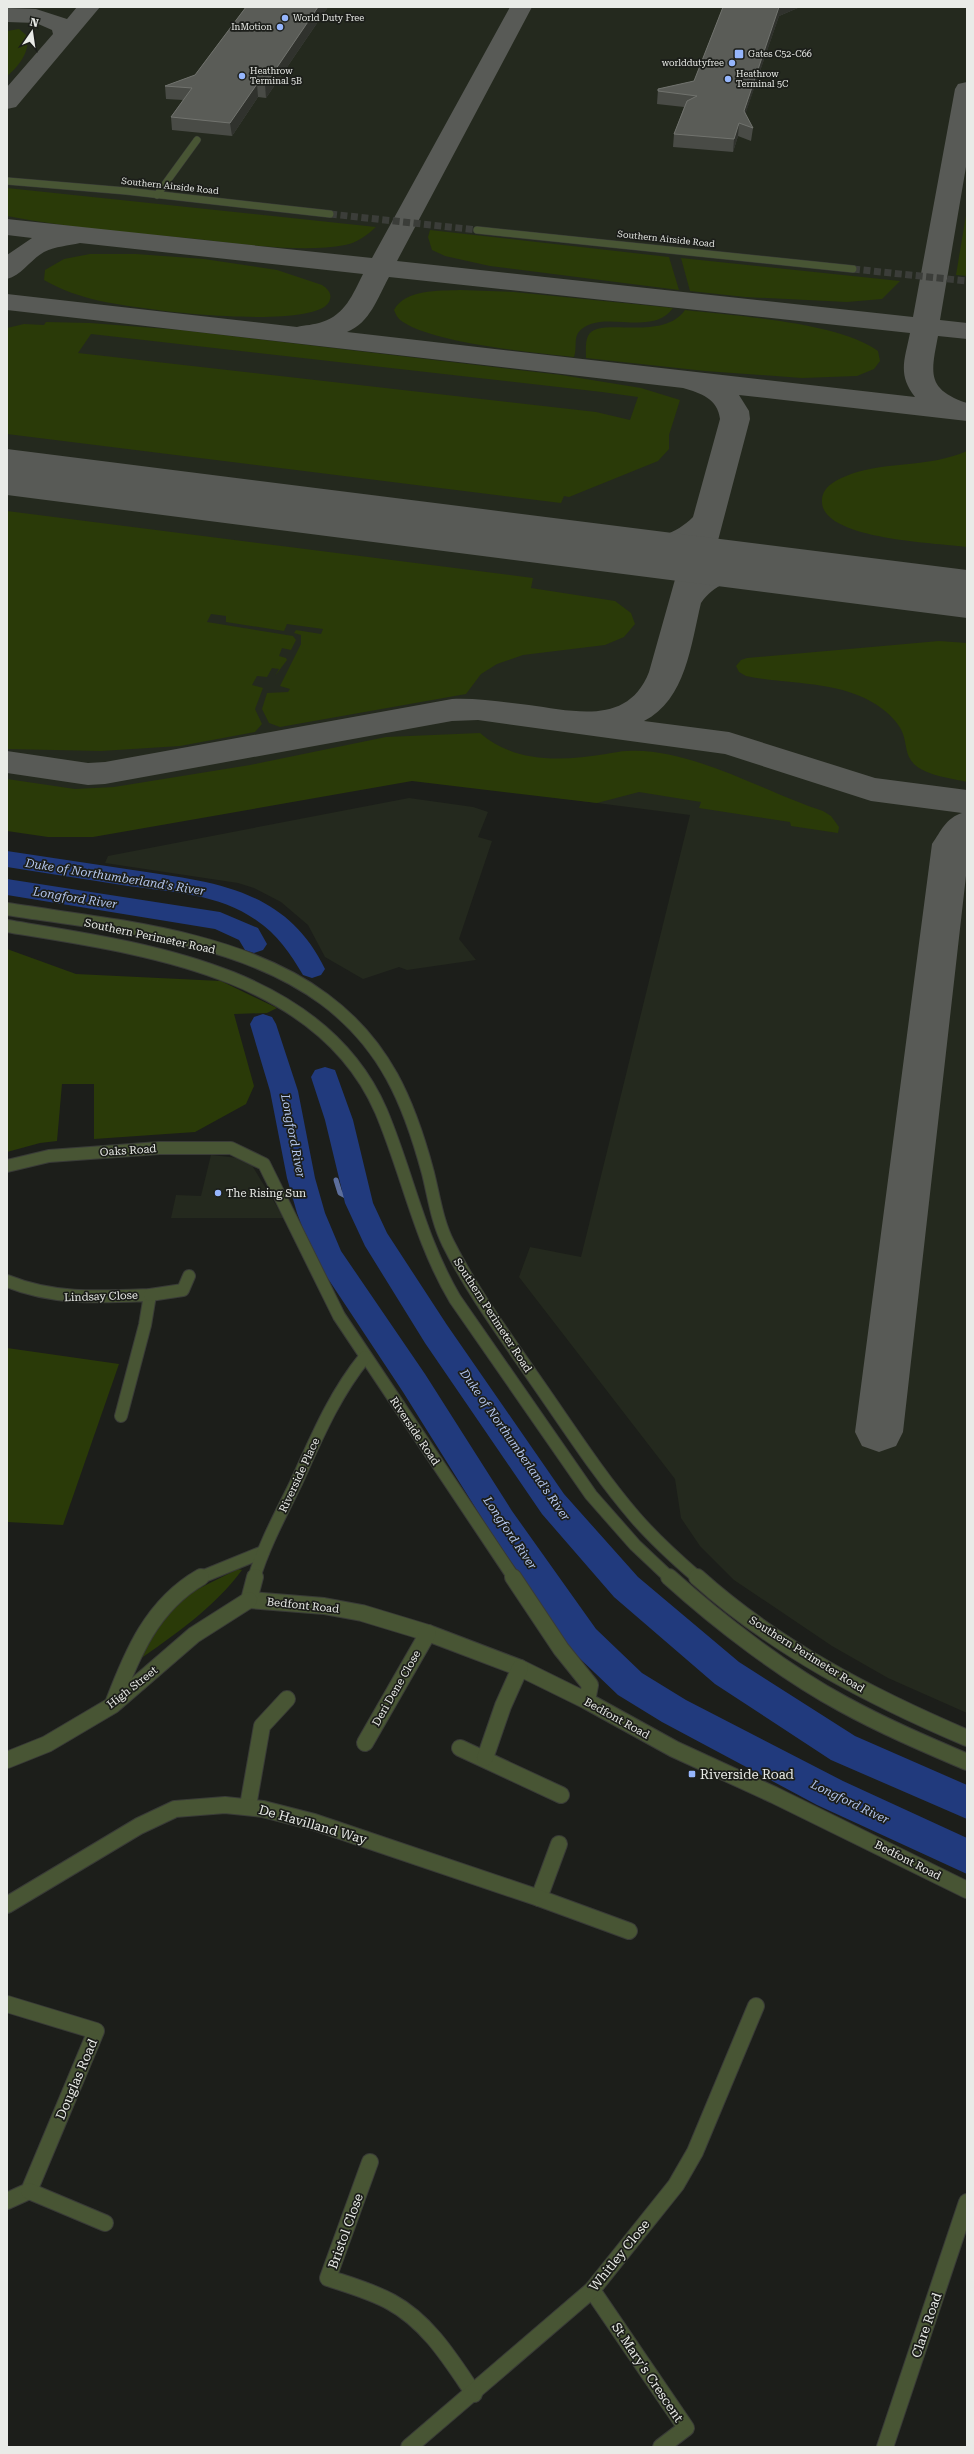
<svg xmlns="http://www.w3.org/2000/svg" width="974" height="2454" font-family="'Roboto Serif',serif">
<rect width="100%" height="100%" fill="#1c1e1a"/>
<!-- built -->
<g fill="#24291e">
<path d="M 7,7 L 967,7 L 967,1713 L 888,1678 L 832,1646 L 734,1580 L 700,1546 L 681,1518 L 675,1479 L 519,1277 L 530,1247 L 581,1257 L 690,815 L 410,779 L 7,827 Z"/>
<path d="M 409,798 L 473,807 L 488,812 L 478,837 L 492,841 L 459,939 L 476,960 L 407,970 L 399,967 L 363,979 L 325,957 L 308,925 L 281,902 L 254,888 L 238,883 L 105,863 L 108,856 Z"/>
<path d="M 211,1155 L 248,1159 L 284,1218 L 171,1218 L 176,1195 L 201,1196 Z"/>
</g>
<!-- green -->
<g fill="#2a3a08" fill-rule="evenodd">
<path d="M 19,29 L 26,35 C 32,50 18,67 7,76 L 7,31 Z"/>
<path d="M 7,188 L 376,227 C 367,235 357,243 345,245 C 304,253 239,244 197,239 C 133,233 70,228 7,216 Z"/>
<path d="M 966,215 L 967,215 L 967,276 L 956,275 Z"/>
<path d="M 430,230 L 669,257 L 679,290 L 490,266 L 445,256 L 432,250 L 428,237 Z"/>
<path d="M 90,254 L 136,254 L 204,259 L 277,270 L 322,285 C 328,289 333,294 329,302 C 315,327 186,314 158,310 C 119,305 78,300 44,280 L 45,270 L 64,259 Z"/>
<path d="M 681,258 L 900,281 L 882,299 L 847,302 L 745,297 L 690,291 Z"/>
<path d="M 460,290 L 514,292 L 673,308 C 652,339 598,306 578,333 C 574,339 577,349 574,357 C 532,352 437,344 403,322 C 398,319 396,315 394,310 C 405,289 439,291 460,290 Z"/>
<path d="M 685,310 C 735,316 838,322 878,351 L 880,361 L 874,369 L 857,376 L 802,378 L 705,371 L 586,358 C 586,352 585,342 588,336 C 597,315 662,343 685,310 Z"/>
<path d="M 46,322 L 90,323 L 180,330 L 561,375 L 641,388 L 680,400 L 669,435 L 669,449 L 658,461 L 569,497 L 564,496 L 561,503 L 7,434 L 7,328 L 24,324 L 44,325 ZM 91,334 L 602,392 L 638,397 L 630,420 L 596,412 L 78,353 Z"/>
<path d="M 967,451 L 967,547 C 939,543 821,540 822,501 C 822,485 839,479 851,474 C 889,461 928,468 967,451 Z"/>
<path d="M 7,511 L 533,578 L 531,588 L 615,601 L 631,613 L 635,624 L 624,637 L 605,645 L 523,655 L 497,664 L 481,674 L 466,694 L 280,727 L 269,723 L 262,709 L 267,693 L 288,692 L 290,689 L 280,686 L 301,644 L 301,635 L 294,633 L 296,630 L 321,634 L 323,629 L 287,624 L 284,631 L 226,622 L 226,616 L 211,614 L 207,622 L 293,636 L 296,640 L 291,650 L 282,648 L 279,656 L 286,658 L 287,660 L 275,676 L 279,669 L 272,668 L 267,677 L 257,676 L 252,685 L 263,688 L 255,709 L 262,724 L 255,732 L 180,746 L 101,751 L 7,749 Z"/>
<path d="M 939,641 L 967,643 L 967,782 C 951,778 928,776 915,765 C 905,756 907,745 903,734 C 899,722 887,712 877,705 C 839,680 789,685 746,676 L 739,672 L 736,666 L 741,660 L 747,658 Z"/>
<path d="M 480,733 C 516,764 562,761 606,754 C 613,753 620,751 627,751 C 690,747 764,792 823,811 L 831,816 L 839,827 L 838,833 L 791,826 L 790,822 L 699,808 L 701,802 L 639,792 L 597,803 L 412,781 L 93,837 L 48,837 L 7,831 L 7,779 L 75,789 L 114,787 L 250,765 L 386,737 Z"/>
<path d="M 7,949 L 76,974 L 221,981 L 277,1008 L 267,1013 L 234,1014 L 254,1086 L 246,1104 L 195,1132 L 94,1139 L 94,1084 L 62,1084 L 57,1141 L 40,1143 L 7,1152 Z"/>
<path d="M 7,1348 L 119,1364 L 63,1525 L 7,1522 Z"/>
<path d="M 238,1569 L 242,1570 C 215,1607 173,1636 136,1662 L 169,1611 L 192,1592 Z"/>
</g>
<g fill="none" stroke-linecap="round" stroke-linejoin="round">
<!-- stream -->
<path stroke="#5d6f9d" stroke-width="5" d="M 336,1180 L 340,1193 L 359,1203"/>
<!-- river -->
<g fill="#213a7d" fill-rule="evenodd">
<path d="M 7,851 C 49,857 91,864 133,870 C 213,882 286,888 325,969 L 321,975 L 312,978 L 303,975 C 290,953 278,935 256,920 C 219,894 172,892 128,886 C 88,880 47,873 7,867 Z"/>
<path d="M 7,879 L 220,912 L 258,928 L 267,944 L 263,950 L 254,953 L 245,950 L 239,940 L 215,929 L 7,895 Z"/>
<path d="M 263,1014 L 272,1017 L 276,1024 L 298,1091 L 315,1178 L 325,1213 L 341,1251 L 425,1374 L 512,1511 L 596,1629 L 642,1673 L 686,1700 L 843,1781 L 967,1838 L 967,1874 L 817,1805 L 662,1722 L 618,1695 L 572,1651 L 490,1531 L 403,1392 L 313,1256 L 297,1213 L 287,1178 L 270,1091 L 250,1024 L 254,1017 Z"/>
<path d="M 325,1067 L 335,1070 L 353,1120 L 373,1203 L 387,1233 L 447,1325 L 564,1494 L 638,1577 L 739,1662 L 855,1736 L 967,1785 L 967,1819 L 831,1760 L 715,1684 L 614,1597 L 542,1514 L 425,1343 L 365,1246 L 345,1203 L 325,1120 L 311,1077 L 315,1070 Z"/>
</g>
<!-- taxiway -->
<g fill="#585a56" fill-rule="evenodd">
<path d="M 77,7 L 100,7 L 16,107 L 7,109 L 7,87 L 53,34 L 52,30 L 36,23 L 7,22 L 7,8 L 36,9 L 67,19 Z"/>
<path d="M 510,7 L 532,7 L 397,261 L 913,317 L 955,89 L 958,84 L 967,82 L 967,161 L 940,320 L 967,323 L 967,339 L 938,336 C 931,373 926,389 967,403 L 967,421 L 739,395 L 749,411 L 750,419 L 711,567 C 749,557 783,561 821,567 C 830,568 837,568 846,570 L 850,577 L 846,584 C 800,595 734,555 701,603 C 691,644 686,700 644,721 L 729,732 L 875,778 L 967,790 L 967,867 L 903,1432 L 896,1446 L 879,1452 L 862,1446 L 855,1432 L 932,844 C 941,831 946,818 962,813 L 871,801 L 725,754 L 478,720 L 452,721 L 105,784 L 88,785 L 7,773 L 7,751 L 88,763 L 105,762 L 452,699 C 478,698 503,702 529,705 C 574,711 628,726 649,672 L 683,551 C 645,565 607,555 569,551 L 562,553 L 551,550 L 546,543 L 551,536 C 564,531 574,533 587,535 C 626,540 663,547 693,517 L 720,419 C 718,399 701,393 683,388 L 7,310 L 7,294 L 297,327 C 305,325 314,325 322,322 C 345,315 353,294 363,274 L 80,243 C 68,246 56,246 44,252 C 30,260 22,275 7,279 L 7,255 L 32,238 L 7,235 L 7,219 L 372,258 ZM 389,277 L 910,333 C 905,359 897,374 915,397 L 347,332 C 370,323 378,297 389,277 Z"/>
</g>
<!-- runway -->
<path fill="#585a56" fill-rule="evenodd" d="M 7,449 L 967,570 L 967,618 L 7,495 Z"/>
<!-- minor-tunnel -->
<g stroke="#3b3d39" stroke-width="7" stroke-dasharray="7 3.5" stroke-linecap="butt">
<path d="M 330,214 L 477,230"/>
<path d="M 853,269 L 967,281"/>
</g>
<!-- minor-far2 casing -->
<g stroke="#393b37" stroke-width="8">
<g id="minor-far2">
<path d="M 7,181 L 126,191 L 330,214"/>
<path d="M 157,195 L 197,140"/>
<path d="M 477,230 L 853,269"/>
</g>
</g>
<!-- minor-far1 casing -->
<g stroke="#393b37" stroke-width="14">
<g id="minor-far1">
<path d="M 7,909 C 109,925 238,935 324,999 C 385,1044 409,1102 428,1173 C 434,1197 437,1221 448,1243 C 472,1291 504,1334 534,1378 C 567,1425 598,1474 635,1517 C 654,1539 676,1559 698,1578"/>
<path d="M 7,926 C 141,948 320,970 381,1111 C 408,1175 419,1238 455,1299 L 591,1495 L 635,1545 L 670,1578"/>
<path d="M 7,1166 L 49,1156 L 159,1148 L 231,1148 L 264,1164 L 339,1316 L 514,1578"/>
<path d="M 7,1281 C 54,1300 100,1297 150,1295 L 145,1325 L 121,1416"/>
<path d="M 150,1295 L 183,1290 L 189,1276"/>
<path d="M 199,1578 L 263,1552"/>
<path d="M 254,1578 C 264,1545 281,1514 296,1483 C 316,1439 334,1395 365,1357"/>
</g>
</g>
<!-- minor casing -->
<g stroke="#393b37" stroke-width="18">
<g id="minor">
<path d="M 513,1577 L 561,1649 L 590,1685 L 587,1701"/>
<path d="M 669,1577 C 720,1623 784,1672 843,1704 C 883,1726 925,1744 967,1762"/>
<path d="M 697,1577 C 776,1648 871,1697 967,1738"/>
<path d="M 249,1600 L 324,1606 L 362,1613 L 428,1633 L 520,1668 L 587,1701 L 674,1749 L 774,1795 L 967,1890"/>
<path d="M 249,1600 L 255,1577"/>
<path d="M 113,1704 C 132,1654 152,1605 201,1577"/>
<path d="M 365,1743 L 428,1633"/>
<path d="M 460,1748 L 561,1795"/>
<path d="M 485,1758 L 503,1706 L 520,1668"/>
<path d="M 7,1760 L 47,1744 L 113,1705 L 194,1635 L 249,1600"/>
<path d="M 248,1806 L 262,1726 L 287,1699"/>
<path d="M 539,1898 L 559,1844"/>
<path d="M 7,1905 L 139,1826 L 175,1809 L 225,1805 L 263,1809 L 314,1822 L 539,1898 L 629,1931"/>
<path d="M 7,2004 L 96,2031 L 29,2191 L 7,2201"/>
<path d="M 370,2162 L 328,2278 C 349,2285 371,2291 391,2302 C 428,2322 451,2360 474,2394"/>
<path d="M 29,2191 L 105,2223"/>
<path d="M 592,2290 L 686,2428 L 661,2447"/>
<path d="M 409,2447 L 592,2290 L 676,2185 L 695,2152 L 756,2006"/>
<path d="M 885,2447 L 967,2202"/>
</g>
</g>
<!-- minor-far2 -->
<use href="#minor-far2" stroke="#485534" stroke-width="7"/>
<!-- minor-far1 -->
<use href="#minor-far1" stroke="#485534" stroke-width="12"/>
<!-- minor -->
<use href="#minor" stroke="#485534" stroke-width="16"/>
</g>
<!-- wall -->
<g fill="#494b46">
<path d="M 246,7 L 328,7 L 266,98 L 258,97 L 232,136 L 172,130 L 171,117 L 183,100 L 166,99 L 165,86 L 195,75 Z"/>
<path d="M 723,7 L 800,7 L 779,16 L 745,114 L 753,128 L 751,141 L 738,136 L 733,152 L 673,147 L 674,134 L 684,107 L 657,104 L 658,89 L 694,81 Z"/>
</g>
<!-- shaded-wall -->
<g fill="#30322d">
<path d="M 318,7 L 328,7 L 266,98 L 265,85 Z"/>
<path d="M 779,7 L 800,7 L 779,16 L 742,124 L 744,111 Z"/>
<path d="M 257,84 L 258,97 L 232,136 L 230,123 Z"/>
<path d="M 739,123 L 738,136 L 733,152 L 734,139 Z"/>
</g>
<!-- building -->
<g fill="#5a5c57" stroke="#71736e">
<path d="M 246,7 L 318,7 L 265,85 L 257,84 L 230,123 L 171,117 L 192,88 L 165,86 L 195,75 Z"/>
<path d="M 723,7 L 779,7 L 744,111 L 753,128 L 739,123 L 734,139 L 674,134 L 687,101 L 697,96 L 658,91 L 658,89 L 694,81 Z"/>
</g>
<!-- markers -->
<g fill="#96b6fd" stroke="#1c1e1a" stroke-width="1.5">
<circle cx="285" cy="18" r="4"/>
<circle cx="280" cy="27" r="4"/>
<rect x="734" y="49" width="10" height="10" rx="2"/>
<circle cx="732" cy="63" r="4"/>
<circle cx="242" cy="76" r="4"/>
<circle cx="728" cy="79" r="4"/>
<circle cx="218" cy="1193" r="4"/>
<rect x="688" y="1770" width="8" height="8" rx="2"/>
</g>
<g text-anchor="middle" stroke-width="3.5" stroke-linejoin="round" paint-order="stroke">
<!-- far-poi labels -->
<g font-size="9" fill="#e9ebe7" stroke="#1c1e1a" text-anchor="start">
<text x="293" y="21">World Duty Free</text>
<text x="272" y="30" text-anchor="end">InMotion</text>
<text x="748" y="57">Gates C52-C66</text>
<text x="724" y="66" text-anchor="end">worlddutyfree</text>
<text x="250" y="74">Heathrow<tspan x="250" dy="10">Terminal 5B</tspan></text>
<text x="736" y="77">Heathrow<tspan x="736" dy="10">Terminal 5C</tspan></text>
</g>
<!-- far-street labels -->
<g font-size="9" fill="#e9ebe7" stroke="#1c1e1a">
<text transform="translate(170 186) rotate(6)" y="3">Southern Airside Road</text>
<text transform="translate(666 239) rotate(6)" y="3">Southern Airside Road</text>
</g>
<!-- street labels -->
<g font-size="11" fill="#e9ebe7" stroke="#1c1e1a">
<text transform="translate(150 936) rotate(12)" y="4">Southern Perimeter Road</text>
<text transform="translate(128 1150) rotate(-4)" y="4">Oaks Road</text>
<text transform="translate(101 1296) rotate(-2)" y="4">Lindsay Close</text>
<text transform="translate(493 1315) rotate(57)" y="4">Southern Perimeter Road</text>
<text transform="translate(415 1431) rotate(56)" y="4">Riverside Road</text>
<text transform="translate(299 1475) rotate(-65)" y="4">Riverside Place</text>
<text transform="translate(303 1605) rotate(6)" y="4">Bedfont Road</text>
<text transform="translate(807 1654) rotate(32)" y="4">Southern Perimeter Road</text>
<text transform="translate(132 1687) rotate(-38)" y="4">High Street</text>
<text transform="translate(396 1688) rotate(-60)" y="4">Deri Dene Close</text>
<text transform="translate(617 1718) rotate(29)" y="4">Bedfont Road</text>
<text transform="translate(908 1860) rotate(27)" y="4">Bedfont Road</text>
</g>
<!-- poi labels -->
<g font-size="11" fill="#e9ebe7" stroke="#1c1e1a" text-anchor="start">
<text x="226" y="1197">The Rising Sun</text>
</g>
<!-- water labels -->
<g font-size="12" font-style="italic" fill="#b3c5ec" stroke="#1c1e1a">
<text transform="translate(115 877) rotate(9)" y="4">Duke of Northumberland's River</text>
<text transform="translate(75 898) rotate(9)" y="4">Longford River</text>
<text transform="translate(293 1136) rotate(79)" y="4">Longford River</text>
<text transform="translate(515 1445) rotate(55)" y="4">Duke of Northumberland's River</text>
<text transform="translate(510 1533) rotate(56)" y="4">Longford River</text>
<text transform="translate(850 1802) rotate(26)" y="4">Longford River</text>
</g>
<!-- near-poi labels -->
<g font-size="13" fill="#e9ebe7" stroke="#1c1e1a" text-anchor="start">
<text x="700" y="1779">Riverside Road</text>
</g>
<!-- near-street labels -->
<g font-size="13" fill="#e9ebe7" stroke="#1c1e1a">
<text transform="translate(313 1824) rotate(16)" y="5">De Havilland Way</text>
<text transform="translate(76 2079) rotate(-67)" y="5">Douglas Road</text>
<text transform="translate(345 2231) rotate(-70)" y="5">Bristol Close</text>
<text transform="translate(619 2255) rotate(-51)" y="5">Whitley Close</text>
<text transform="translate(926 2325) rotate(-71)" y="5">Clare Road</text>
<text transform="translate(648 2372) rotate(56)" y="5">St Mary's Crescent</text>
</g>
</g>
<!-- border -->
<rect width="974" height="2454" fill="none" stroke="#e9ebe7" stroke-width="16"/>
<!-- north arrow -->
<g transform="translate(32 32) rotate(13)" stroke="#1c1e1a" stroke-width="3" paint-order="stroke">
<path d="M0-3L7 15L0 10L-7 15Z" fill="#e9ebe7"/>
<text y="-6" font-size="11" font-weight="bold" text-anchor="middle" fill="#e9ebe7">N</text>
</g>
</svg>
